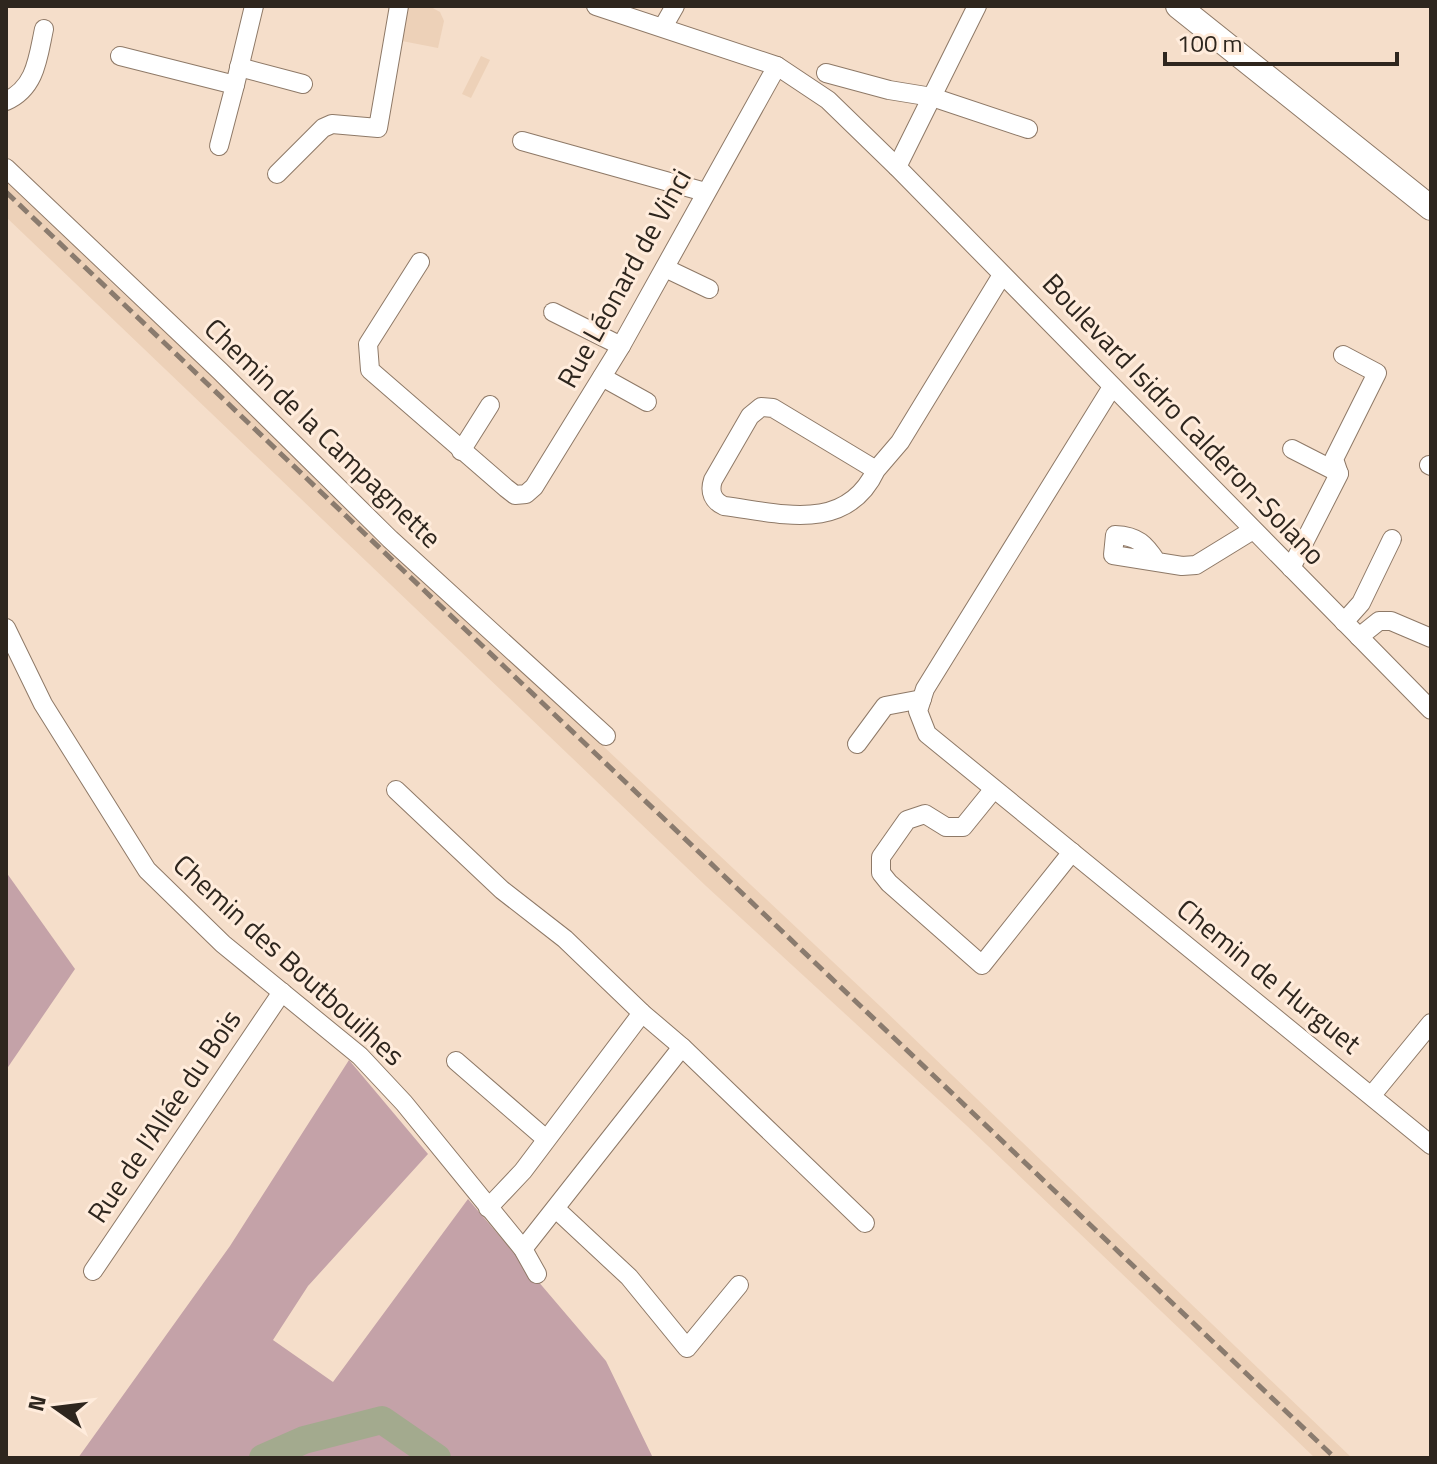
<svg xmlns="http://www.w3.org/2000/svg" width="1437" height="1464" font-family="'Titillium Web',sans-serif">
<rect width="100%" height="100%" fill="#f5deca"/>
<!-- built -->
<g fill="#edd1b8">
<path d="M 408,6 L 429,6 L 440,12 L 444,21 L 438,48 L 402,41 Z"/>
<path d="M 481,56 L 490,60 L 471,98 L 462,94 Z"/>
<path d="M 6,179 L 114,285 L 331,484 L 504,653 L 881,1007 L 1352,1458 L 1315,1458 L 966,1125 L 706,886 L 6,217 Z"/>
</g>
<!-- forest -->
<g fill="#c4a2a8">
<path d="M 6,872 L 75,969 L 6,1070 Z"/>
<path d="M 349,1060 L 428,1154 L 308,1286 L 273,1340 L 333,1382 L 468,1199 L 606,1361 L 653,1458 L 78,1458 L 230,1246 Z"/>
</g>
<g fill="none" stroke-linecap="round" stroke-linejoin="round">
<!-- river -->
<path stroke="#a3aa8e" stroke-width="28" d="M 263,1458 L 304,1440 L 382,1420 L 437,1458"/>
<!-- minor casing -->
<g stroke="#8e7967" stroke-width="20">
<g id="minor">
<path d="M 596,6 L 777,66 L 828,100 L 897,167 L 1431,710"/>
<path d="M 663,27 L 675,6"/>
<path d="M 120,56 L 235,85 L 254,6"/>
<path d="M 239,67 L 303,84"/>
<path d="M 826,73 L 889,90 L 932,97 L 1028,129"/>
<path d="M 6,101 C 36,88 38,57 44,29"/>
<path d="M 522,141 L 705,192"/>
<path d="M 219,146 L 235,85"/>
<path d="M 897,167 L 977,6"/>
<path d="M 6,168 L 220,371 L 390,539 L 606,736"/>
<path d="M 277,174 L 323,128 L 332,124 L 378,128 L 399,6"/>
<path d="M 420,262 L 368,344 L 370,370 L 506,488 L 515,495 L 526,494 L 534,487 L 621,346 L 777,66"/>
<path d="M 665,268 L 709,289"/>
<path d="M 553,312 L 621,346"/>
<path d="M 602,377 L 647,402"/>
<path d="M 1112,387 L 925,689 L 918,711 L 927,734 L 1431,1145"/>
<path d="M 1292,449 L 1339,473"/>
<path d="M 461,451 L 490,405"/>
<path d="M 1429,465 L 1431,466"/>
<path d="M 876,470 C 846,534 780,513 724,506 C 713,501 709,492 713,480 L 750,416 L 761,407 L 773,408 L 876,470 L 900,442 L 1002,275"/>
<path d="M 1157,562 C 1145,544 1138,536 1115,535 L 1113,555 L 1182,566 L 1196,565 L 1253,530"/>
<path d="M 1291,568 L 1339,474 L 1334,459 L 1377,373 L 1343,355"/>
<path d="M 1344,622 L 1361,603 L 1392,539"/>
<path d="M 6,628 L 43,704 L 147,870 L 223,944 L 360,1056 L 404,1103 L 523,1249 L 537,1274"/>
<path d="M 1359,637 L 1379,621 L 1391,621 L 1431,638"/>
<path d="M 857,744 L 885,706 L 922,699"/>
<path d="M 396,790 L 502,890 L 565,939 L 642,1013 L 682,1047 L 865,1223"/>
<path d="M 993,790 L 963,827 L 946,827 L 925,814 L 907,820 L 881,857 L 881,873 L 889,883 L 982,965 L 1072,852"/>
<path d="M 456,1061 L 546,1139"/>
<path d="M 1372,1095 L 1431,1023"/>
<path d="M 488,1208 L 523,1171 L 642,1013"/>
<path d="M 556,1209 L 629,1277 L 687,1348 L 739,1285"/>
<path d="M 523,1249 L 682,1047"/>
<path d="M 93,1271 L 282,992"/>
</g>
</g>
<!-- major casing -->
<g stroke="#8e7967" stroke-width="26">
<path id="major" d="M 1178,6 L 1431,208"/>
</g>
<!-- minor -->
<use href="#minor" stroke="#fff" stroke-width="18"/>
<!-- major -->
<use href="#major" stroke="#fff" stroke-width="24"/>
<!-- rail -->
<path stroke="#8a7b6e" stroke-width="5" stroke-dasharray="12 6" stroke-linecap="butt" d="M 6,192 L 1335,1458"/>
</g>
<g text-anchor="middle" stroke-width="6" stroke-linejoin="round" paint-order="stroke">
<!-- street labels -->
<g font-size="28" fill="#2e261e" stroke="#ffecdc">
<text transform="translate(624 278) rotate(-61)" y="10">Rue Léonard de Vinci</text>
<text transform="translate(1184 419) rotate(46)" y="10">Boulevard Isidro Calderon-Solano</text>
<text transform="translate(323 433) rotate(44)" y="10">Chemin de la Campagnette</text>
<text transform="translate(289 960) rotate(42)" y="10">Chemin des Boutbouilhes</text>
<text transform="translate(1269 976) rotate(39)" y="10">Chemin de Hurguet</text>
<text transform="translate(164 1116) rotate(-56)" y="10">Rue de l'Allée du Bois</text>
</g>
</g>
<!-- border -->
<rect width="1437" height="1464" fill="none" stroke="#2e261e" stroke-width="16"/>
<!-- north arrow -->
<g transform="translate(56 1408) rotate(284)" stroke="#ffecdc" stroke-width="6" paint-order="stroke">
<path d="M0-6L14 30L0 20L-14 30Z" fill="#2e261e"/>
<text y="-12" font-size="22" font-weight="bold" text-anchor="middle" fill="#2e261e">N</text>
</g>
<!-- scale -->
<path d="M1165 52v12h232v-12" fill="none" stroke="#2e261e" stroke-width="4"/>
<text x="1177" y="52" font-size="24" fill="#2e261e" stroke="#ffecdc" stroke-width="6" paint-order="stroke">100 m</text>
</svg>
